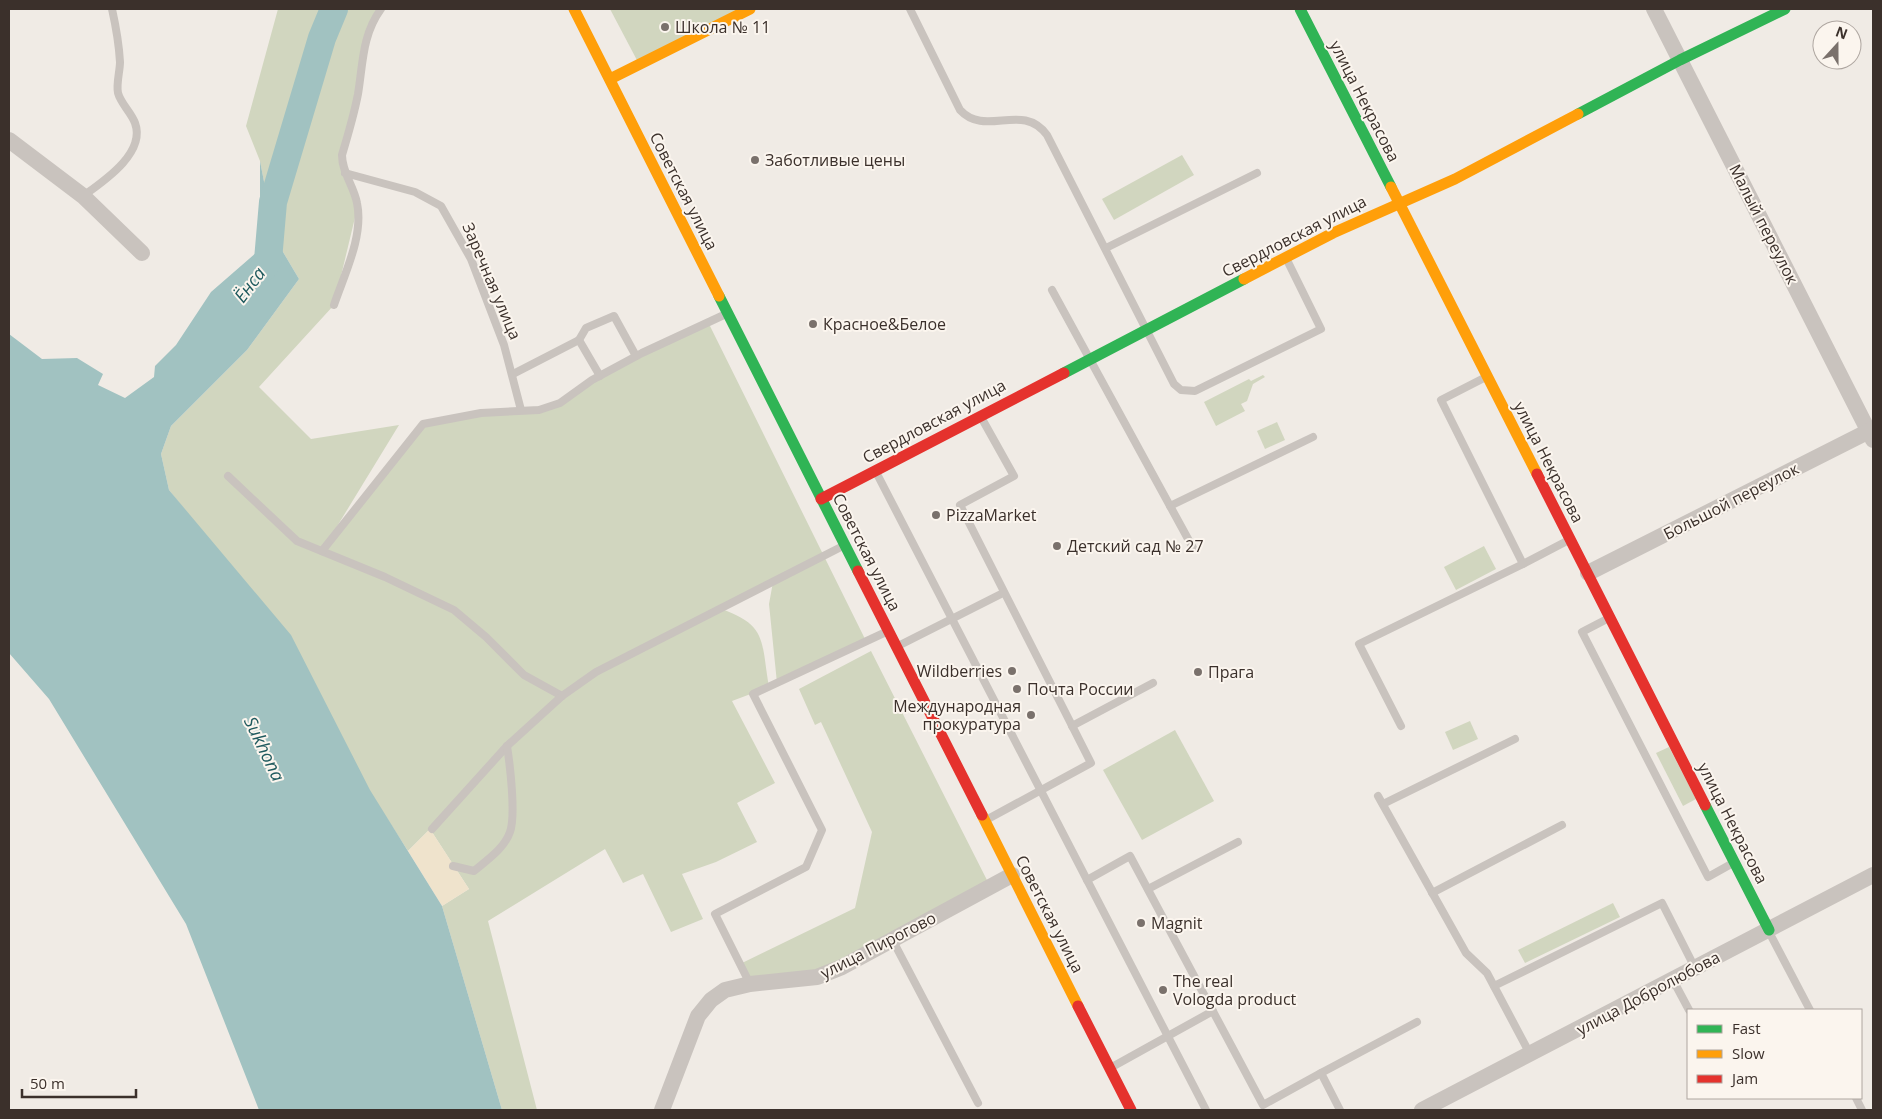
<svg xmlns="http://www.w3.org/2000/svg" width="1882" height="1119" font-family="'Open Sans',sans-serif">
<rect width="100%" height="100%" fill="#f0ebe5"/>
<!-- green -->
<g fill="#d1d6bf">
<path d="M 278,9 L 381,9 L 372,22 L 342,155 L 358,205 L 334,305 L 259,387 L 311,439 L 399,425 L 325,546 L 423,424 L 560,403 L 592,380 L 708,322 L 866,641 L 777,683 L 769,604 L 773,582 L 721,609 C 768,625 761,642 769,687 L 732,701 L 775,783 L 737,803 L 757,842 L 716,862 L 682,874 L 703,919 L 671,932 L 643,874 L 623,883 L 605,849 L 488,921 L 537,1110 L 502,1110 L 442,906 L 469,889 L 430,829 L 408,851 L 208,539 L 169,490 L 161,454 L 171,426 L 247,350 L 299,279 L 270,230 L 273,202 L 267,197 L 260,161 L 246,126 Z"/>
<path d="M 610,9 L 749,9 L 639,64 Z"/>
<path d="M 1182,155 L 1194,175 L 1114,220 L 1102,199 Z"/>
<path d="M 1263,375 L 1265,377 L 1253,384 L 1247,401 L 1241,404 L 1245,411 L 1216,426 L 1204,402 L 1249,379 L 1251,381 Z"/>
<path d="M 1277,422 L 1285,440 L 1265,449 L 1257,431 Z"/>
<path d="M 1484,546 L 1496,569 L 1456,590 L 1444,567 Z"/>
<path d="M 871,651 L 990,886 L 842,967 L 750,984 L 740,964 L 855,908 L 872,832 L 821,722 L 815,725 L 799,689 Z"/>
<path d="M 1470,721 L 1478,739 L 1453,750 L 1445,732 Z"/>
<path d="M 1175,730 L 1214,801 L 1142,840 L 1103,770 Z"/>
<path d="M 1669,747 L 1696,799 L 1683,806 L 1656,753 Z"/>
<path d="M 1613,903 L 1620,917 L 1525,963 L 1518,950 Z"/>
</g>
<!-- sand -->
<path fill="#efe3cc" d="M 430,829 L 469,889 L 442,906 L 408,851 Z"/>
<!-- water -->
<path fill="#a1c2c1" d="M 260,161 L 267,197 L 273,202 L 270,230 L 299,279 L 247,350 L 171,426 L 161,454 L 169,490 L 291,635 L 370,790 L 442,906 L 502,1110 L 259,1110 L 186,924 L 49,699 L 9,653 L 9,334 L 42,359 L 77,358 L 103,374 L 98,385 L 125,398 L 154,377 L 155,366 L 176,345 L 211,292 L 257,252 L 260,239 Z"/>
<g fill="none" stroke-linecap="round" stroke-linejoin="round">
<!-- river -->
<path stroke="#a1c2c1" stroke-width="28" d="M 264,267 L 268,260 L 273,202 L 322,38 L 334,9"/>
<!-- lane -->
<g stroke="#c9c3be" stroke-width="8">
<path d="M 910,9 L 960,110 C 986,138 1022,101 1047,135 L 1174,384 L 1181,390 L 1195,391 L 1321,329 L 1287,260"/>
<path d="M 345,173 L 415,192 L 441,206 L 471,259 L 504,345 L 521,410"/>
<path d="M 83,196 C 104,181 146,153 135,123 C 131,112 121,104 118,93 C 116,84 120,71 120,62 C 119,44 116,27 112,9"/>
<path d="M 1106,248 L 1257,173"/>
<path d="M 1052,290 L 1193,548"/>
<path d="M 334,305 C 344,275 364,236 357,203 C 354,186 342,173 342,155 C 348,135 354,115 358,94 C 363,64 362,35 381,9"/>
<path d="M 579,340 L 600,376"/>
<path d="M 513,374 L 579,340 L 586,328 L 614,316 L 636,356"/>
<path d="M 1486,377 L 1441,400 L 1523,564 L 1567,541"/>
<path d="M 981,417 L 1014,476 L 960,505 L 1091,763 L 986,820"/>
<path d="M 876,472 L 1206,1110"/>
<path d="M 228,476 L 297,541 L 385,577 L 454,610 L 486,637 L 524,675 L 562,696"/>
<path d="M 1170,506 L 1313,437"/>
<path d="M 322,551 L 423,424 L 481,413 L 539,410 L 560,403 L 592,380 L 642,353 L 726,314"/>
<path d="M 1609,618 L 1582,632 L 1708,877 L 1733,863"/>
<path d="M 898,646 L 1003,593"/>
<path d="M 1072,726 L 1153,683"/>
<path d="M 1401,726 L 1359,644 L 1523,564"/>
<path d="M 1378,796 L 1466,953 L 1487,973 L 1530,1054"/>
<path d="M 1383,804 L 1515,739"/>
<path d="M 432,829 L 507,746 L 562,696 L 596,672 L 843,546"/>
<path d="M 453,866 L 474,871 C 487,860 504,849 510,832 C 516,815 510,765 507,746"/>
<path d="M 1087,880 L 1130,856 L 1263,1105 L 1321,1073 L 1340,1110"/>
<path d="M 1148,889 L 1238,842"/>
<path d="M 1432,893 L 1562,825"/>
<path d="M 1769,932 L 1810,1010"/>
<path d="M 892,939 L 978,1103"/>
<path d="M 1673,980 L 1689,1010"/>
<path d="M 750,984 L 715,914 L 806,867 L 822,830 L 753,694 L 886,632"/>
<path d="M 1494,986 L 1662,903 L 1695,968"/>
<path d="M 1112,1067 L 1213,1011"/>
<path d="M 1321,1073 L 1417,1022"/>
<path d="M 1856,1098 L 1862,1110"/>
</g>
<!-- street -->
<g stroke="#c9c3be" stroke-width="16">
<path d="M 1654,9 L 1873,440"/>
<path d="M 9,140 L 83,196 L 142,253"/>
<path d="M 1588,573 L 1873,429"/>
<path d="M 662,1110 L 698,1016 L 711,1000 L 725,990 L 750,984 L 817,977 L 842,967 L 1012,875"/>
<path d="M 1422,1110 L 1873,875"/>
</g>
<!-- fast -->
<g stroke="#30b455" stroke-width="11">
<path d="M 1300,9 L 1391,187"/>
<path d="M 1578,114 L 1680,60 L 1785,9"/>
<path d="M 719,296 L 858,571"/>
<path d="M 1064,373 L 1244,279"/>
<path d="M 1705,805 L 1769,930"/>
</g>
<!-- slow -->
<g stroke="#ff9f0a" stroke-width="11">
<path d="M 574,9 L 719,296"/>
<path d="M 610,79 L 750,9"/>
<path d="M 1391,187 L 1537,474"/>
<path d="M 1244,279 L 1333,233 L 1455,179 L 1578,114"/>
<path d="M 982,815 L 1078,1006"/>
</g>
<!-- jam -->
<g stroke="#e5322d" stroke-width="11">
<path d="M 1537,474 L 1705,805"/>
<path d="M 821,499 L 1064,373"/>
<path d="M 858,571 L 982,815"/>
<path d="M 1078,1006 L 1131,1110"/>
</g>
</g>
<!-- markers -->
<g fill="#7a716c" stroke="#fbf5ee" stroke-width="2">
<circle cx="665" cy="27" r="5"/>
<circle cx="755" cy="160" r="5"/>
<circle cx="813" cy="324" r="5"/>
<circle cx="936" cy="515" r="5"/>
<circle cx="1057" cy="546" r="5"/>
<circle cx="1012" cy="671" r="5"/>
<circle cx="1198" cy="672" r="5"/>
<circle cx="1017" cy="689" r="5"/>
<circle cx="1031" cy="715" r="5"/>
<circle cx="1141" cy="923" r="5"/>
<circle cx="1163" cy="990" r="5"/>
</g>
<g text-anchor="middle" stroke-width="4" stroke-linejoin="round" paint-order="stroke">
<!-- poi labels -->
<g font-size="16" fill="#3b302b" stroke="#fbf5ee" text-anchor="start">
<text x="675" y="33">Школа № 11</text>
<text x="765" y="166">Заботливые цены</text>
<text x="823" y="330">Красное&amp;Белое</text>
<text x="946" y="521">PizzaMarket</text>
<text x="1067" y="552">Детский сад № 27</text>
<text x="1002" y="677" text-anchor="end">Wildberries</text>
<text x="1208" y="678">Прага</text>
<text x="1027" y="695">Почта России</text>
<text x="1021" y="712" text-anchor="end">Международная<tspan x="1021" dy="18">прокуратура</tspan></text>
<text x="1151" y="929">Magnit</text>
<text x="1173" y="987">The real<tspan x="1173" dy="18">Vologda product</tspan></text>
</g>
<!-- street labels -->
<g font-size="16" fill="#3b302b" stroke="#fbf5ee">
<text transform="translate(1365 101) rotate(63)" y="6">улица Некрасова</text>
<text transform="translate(684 191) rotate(63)" y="6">Советская улица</text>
<text transform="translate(1764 224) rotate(63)" y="6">Малый переулок</text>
<text transform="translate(1294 236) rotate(-27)" y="6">Свердловская улица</text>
<text transform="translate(492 281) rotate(67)" y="6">Заречная улица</text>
<text transform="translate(934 421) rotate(-28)" y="6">Свердловская улица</text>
<text transform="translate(1549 462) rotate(63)" y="6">улица Некрасова</text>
<text transform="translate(1731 501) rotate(-27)" y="6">Большой переулок</text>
<text transform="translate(867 552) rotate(63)" y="6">Советская улица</text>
<text transform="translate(1733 823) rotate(63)" y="6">улица Некрасова</text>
<text transform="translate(1050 914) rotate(63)" y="6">Советская улица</text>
<text transform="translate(878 945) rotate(-27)" y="6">улица Пирогово</text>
<text transform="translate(1648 993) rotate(-28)" y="6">улица Добролюбова</text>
</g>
<!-- water labels -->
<g font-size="18" font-style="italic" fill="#1f5a5e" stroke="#fbf5ee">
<text transform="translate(250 285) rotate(-53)" y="6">Ёнса</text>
<text transform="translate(264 749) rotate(64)" y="6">Sukhona</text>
</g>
</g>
<!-- border -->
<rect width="1882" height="1119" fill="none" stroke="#3b302b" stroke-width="20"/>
<!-- legend -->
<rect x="1687" y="1009" width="175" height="90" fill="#fbf5ee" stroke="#aea6a0"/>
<rect x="1697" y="1025" width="25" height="8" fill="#30b455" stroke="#aea6a0"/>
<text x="1732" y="1034" font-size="15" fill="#3b302b">Fast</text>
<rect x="1697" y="1050" width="25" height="8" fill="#ff9f0a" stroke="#aea6a0"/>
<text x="1732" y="1059" font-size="15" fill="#3b302b">Slow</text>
<rect x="1697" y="1075" width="25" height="8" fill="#e5322d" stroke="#aea6a0"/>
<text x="1732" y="1084" font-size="15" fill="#3b302b">Jam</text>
<!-- north arrow -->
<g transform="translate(1837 45) rotate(21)"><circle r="24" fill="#fbf5ee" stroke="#aea6a0"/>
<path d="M0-4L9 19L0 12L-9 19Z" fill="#7a716c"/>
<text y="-8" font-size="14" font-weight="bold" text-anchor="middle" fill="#3b302b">N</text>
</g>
<!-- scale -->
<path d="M22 1089v8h114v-8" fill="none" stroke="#3b302b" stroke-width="2.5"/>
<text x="30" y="1089" font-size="15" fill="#3b302b" stroke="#fbf5ee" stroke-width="4" paint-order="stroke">50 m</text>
</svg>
